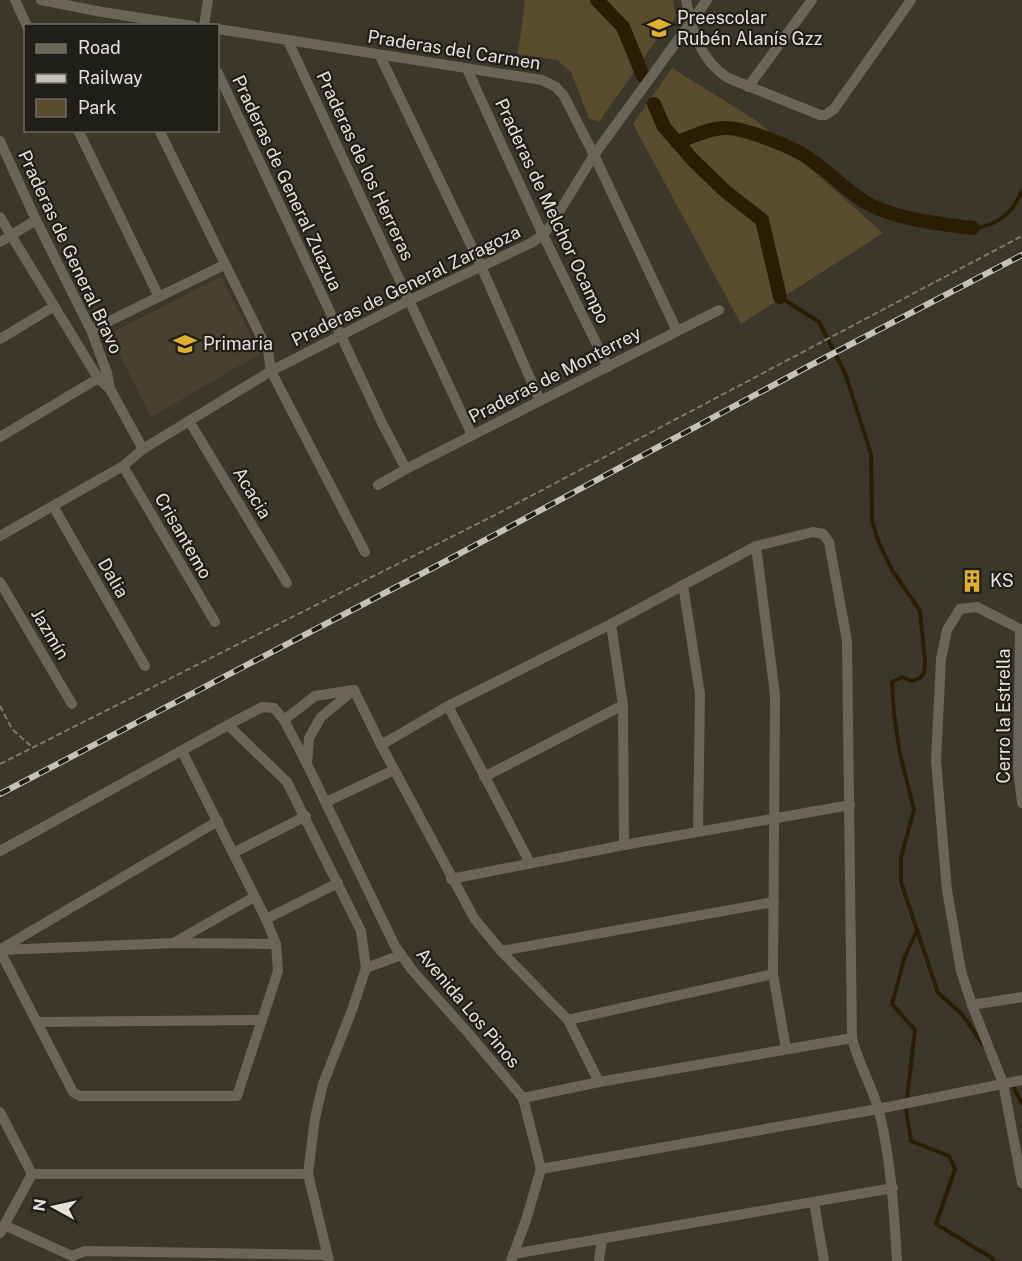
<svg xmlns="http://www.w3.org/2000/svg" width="1022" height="1261" font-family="'Public Sans',sans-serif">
<rect width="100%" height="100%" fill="#3b372b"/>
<!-- built -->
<path fill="#48412f" d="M 221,277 L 260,354 L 151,417 L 109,334 Z"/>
<!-- green -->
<g fill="#5a4d2d">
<path d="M 525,0 L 673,0 L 676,17 L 657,39 L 599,122 L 589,118 L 571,72 L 557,60 L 518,54 Z"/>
<path d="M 672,68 L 757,121 L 883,233 L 741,324 L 633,124 Z"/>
</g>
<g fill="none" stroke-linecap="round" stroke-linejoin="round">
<!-- stream -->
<g stroke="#291e03" stroke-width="4">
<path d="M 973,228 C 998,226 1012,213 1022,191"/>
<path d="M 780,297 L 819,322 L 845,373 L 871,454 L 872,521 L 879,543 L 892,570 L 920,611 L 925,661 L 924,673 L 920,678 L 912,681 L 902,677 L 892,682 L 894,714 L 900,754 L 914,809 L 901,858 L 901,882 L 938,993 L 961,1013 L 984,1046"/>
<path d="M 1012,1085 L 1022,1103"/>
<path d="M 907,1098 L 915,1030 L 892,1004 L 905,956 L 917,930"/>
<path d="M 906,1109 L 911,1141 L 949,1156 L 955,1169 L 936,1224 L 992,1258 L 994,1261"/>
</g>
<!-- canal -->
<g stroke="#291e03" stroke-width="14">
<path d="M 597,0 L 623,27 L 643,76"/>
<path d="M 654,104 L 664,127 L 693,160 L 725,191 L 762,220 L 780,297"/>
<path d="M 677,142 C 692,137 709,128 726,128 C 745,128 796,148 811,160 C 829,172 844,188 862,200 C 891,219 939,224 973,228"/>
</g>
<!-- path -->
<g stroke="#7c796f" stroke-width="2" stroke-dasharray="6 3" stroke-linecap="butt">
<path d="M 0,706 L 12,729 L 32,747"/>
<path d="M 0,764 L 493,516 L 1022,236"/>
</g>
<!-- street -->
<g stroke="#6a6558" stroke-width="10">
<path d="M 15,0 L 27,26"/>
<path d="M 41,0 L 102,12 L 193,26"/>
<path d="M 686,0 C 692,31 700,60 728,78 L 820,115 L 825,115 L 834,109 L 911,0"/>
<path d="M 204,26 L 208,0"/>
<path d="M 218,29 L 542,80 L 556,87 L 564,96 L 594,155 L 677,331"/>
<path d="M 288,41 L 472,435"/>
<path d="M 380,56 L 481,266 L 540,401"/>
<path d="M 467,69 L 543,235 L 608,367"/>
<path d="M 218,73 L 382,423 L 406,469"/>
<path d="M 748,87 L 812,0"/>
<path d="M 78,130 L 159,297"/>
<path d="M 159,130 L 268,351 L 271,371 L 365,552"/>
<path d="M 0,141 L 36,220 L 91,330 L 107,373 L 110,389 L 143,449"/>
<path d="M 0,217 L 98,378 L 110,389"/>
<path d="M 0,242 L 36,220"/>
<path d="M 91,330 L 224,265"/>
<path d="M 0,339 L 53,307"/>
<path d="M 189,421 L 287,583"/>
<path d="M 0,437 L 102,376"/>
<path d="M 123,466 L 215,622"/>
<path d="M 378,485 L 406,469 L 719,310"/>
<path d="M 53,506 L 145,666"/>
<path d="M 0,536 L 123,466 L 143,449 L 271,371 L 410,300 L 531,243 L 543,235 L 551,225 L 594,155 L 707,0"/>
<path d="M 756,546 L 775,695 L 773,974 L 786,1049"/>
<path d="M 0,582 L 72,704"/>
<path d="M 683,585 L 700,694 L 698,832"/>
<path d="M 611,624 L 623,705 L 624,845"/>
<path d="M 1020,629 L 1018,770 L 1022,803"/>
<path d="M 1022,630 L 977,607 L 960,609 L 947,630 L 941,659 L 936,761 L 947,890 L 961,971 L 972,1005 L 1003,1083 L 1022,1183"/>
<path d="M 354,690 L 381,745 L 474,918 L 501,951 L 568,1020 L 599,1082"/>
<path d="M 448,706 L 530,863"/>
<path d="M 284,720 L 315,696 L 353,690"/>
<path d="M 228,725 L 287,782 L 361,931 L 366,968 L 352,1010 L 323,1084 L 315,1118 L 308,1174 L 329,1261"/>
<path d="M 381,745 L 448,706 L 611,624 L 756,546 L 813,532 L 823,534 L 829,542 L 847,641 L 852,1038 C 858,1063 872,1086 879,1111 C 891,1160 894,1211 897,1261"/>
<path d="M 307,763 L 309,738 L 321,717 L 354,690"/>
<path d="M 484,777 L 623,705"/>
<path d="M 326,802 L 394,770"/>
<path d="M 0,851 L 228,725 L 262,707 L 274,708 L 284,720 L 307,764 L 395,946 L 412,970 L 469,1034 L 523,1098 L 541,1169 L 526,1220 L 511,1261"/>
<path d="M 233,853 L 306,816"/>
<path d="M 451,879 L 624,845 L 850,805"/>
<path d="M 266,919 L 338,883"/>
<path d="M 175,942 L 254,897"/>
<path d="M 1,949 L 218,821"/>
<path d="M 0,950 L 175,943 L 276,944"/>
<path d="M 0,951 L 73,1092 L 80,1096 L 237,1096 L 278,971 L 276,944 L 266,919 L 182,751"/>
<path d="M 501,951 L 774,902"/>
<path d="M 366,968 L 401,955"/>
<path d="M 972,1005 L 1022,997"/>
<path d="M 568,1020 L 773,974"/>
<path d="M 37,1022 L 262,1020"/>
<path d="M 523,1098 L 599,1082 L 852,1038"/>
<path d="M 0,1112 L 32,1174"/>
<path d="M 541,1169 L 878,1109 L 1022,1080"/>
<path d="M 32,1174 L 308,1174"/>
<path d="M 814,1202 L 824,1261"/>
<path d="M 4,1225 L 72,1256 L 85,1251 L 327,1255"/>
<path d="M 0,1233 L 32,1174"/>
<path d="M 513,1254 L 893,1188"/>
<path d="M 599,1261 L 602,1239"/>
</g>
<!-- rail casing -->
<g stroke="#c6c2bb" stroke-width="6">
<path id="rail" d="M 0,794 L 444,562 L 809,366 L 1022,255"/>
</g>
<!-- rail -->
<use href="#rail" stroke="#201e19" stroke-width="4" stroke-dasharray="11" stroke-linecap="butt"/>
</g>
<!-- icons -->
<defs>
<g id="school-bare" transform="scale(1.8)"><path d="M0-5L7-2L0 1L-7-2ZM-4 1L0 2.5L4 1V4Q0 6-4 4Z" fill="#deb133" stroke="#201e19" stroke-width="2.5" paint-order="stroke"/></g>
<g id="building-bare" transform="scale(1.8)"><path d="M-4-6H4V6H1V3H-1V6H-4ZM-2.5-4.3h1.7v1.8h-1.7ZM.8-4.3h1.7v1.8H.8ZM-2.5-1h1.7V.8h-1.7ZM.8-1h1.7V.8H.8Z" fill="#deb133" stroke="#201e19" stroke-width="2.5" paint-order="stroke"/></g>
</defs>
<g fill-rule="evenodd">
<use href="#school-bare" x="659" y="28"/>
<use href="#school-bare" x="185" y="344"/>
<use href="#building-bare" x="972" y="581"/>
</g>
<g text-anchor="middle" stroke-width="4.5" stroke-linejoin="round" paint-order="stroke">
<!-- poi labels -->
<g font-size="18" fill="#e4e1da" stroke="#201e19" text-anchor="start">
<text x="677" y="24">Preescolar<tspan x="677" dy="21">Rubén Alanís Gzz</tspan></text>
<text x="203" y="350">Primaria</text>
<text x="990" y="587">KS</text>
</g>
<!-- street labels -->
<g font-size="18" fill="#e4e1da" stroke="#201e19">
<text transform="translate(454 50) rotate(9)" y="6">Praderas del Carmen</text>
<text transform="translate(365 166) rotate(65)" y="6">Praderas de los Herreras</text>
<text transform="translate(287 183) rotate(65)" y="6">Praderas de General Zuazua</text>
<text transform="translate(552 211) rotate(65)" y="6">Praderas de Melchor Ocampo</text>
<text transform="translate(70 252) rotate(65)" y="6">Praderas de General Bravo</text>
<text transform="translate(406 286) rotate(-26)" y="6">Praderas de General Zaragoza</text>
<text transform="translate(555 375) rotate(-27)" y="6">Praderas de Monterrey</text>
<text transform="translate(252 493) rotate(59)" y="6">Acacia</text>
<text transform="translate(183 536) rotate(60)" y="6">Crisantemo</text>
<text transform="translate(113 578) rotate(60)" y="6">Dalia</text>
<text transform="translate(50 634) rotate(59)" y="6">Jazmín</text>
<text transform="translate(1004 716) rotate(-90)" y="6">Cerro la Estrella</text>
<text transform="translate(468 1008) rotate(50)" y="6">Avenida Los Pinos</text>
</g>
</g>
<!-- legend -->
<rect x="24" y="24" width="195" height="108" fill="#201e19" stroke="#6e6c66" stroke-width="1.5"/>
<rect x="36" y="44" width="30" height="9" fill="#6a6558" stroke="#6e6c66" stroke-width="1.5"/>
<text x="78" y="54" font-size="18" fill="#e4e1da">Road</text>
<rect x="36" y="74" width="30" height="9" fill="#c6c2bb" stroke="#6e6c66" stroke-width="1.5"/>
<text x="78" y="84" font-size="18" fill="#e4e1da">Railway</text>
<rect x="36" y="99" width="30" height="18" fill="#5a4d2d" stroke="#6e6c66" stroke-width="1.5"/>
<text x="78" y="114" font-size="18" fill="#e4e1da">Park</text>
<!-- north arrow -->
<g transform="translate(54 1207) rotate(278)" stroke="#201e19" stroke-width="4.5" paint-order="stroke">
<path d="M0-4.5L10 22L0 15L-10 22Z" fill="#e4e1da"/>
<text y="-9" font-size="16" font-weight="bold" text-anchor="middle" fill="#e4e1da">N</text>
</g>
</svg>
